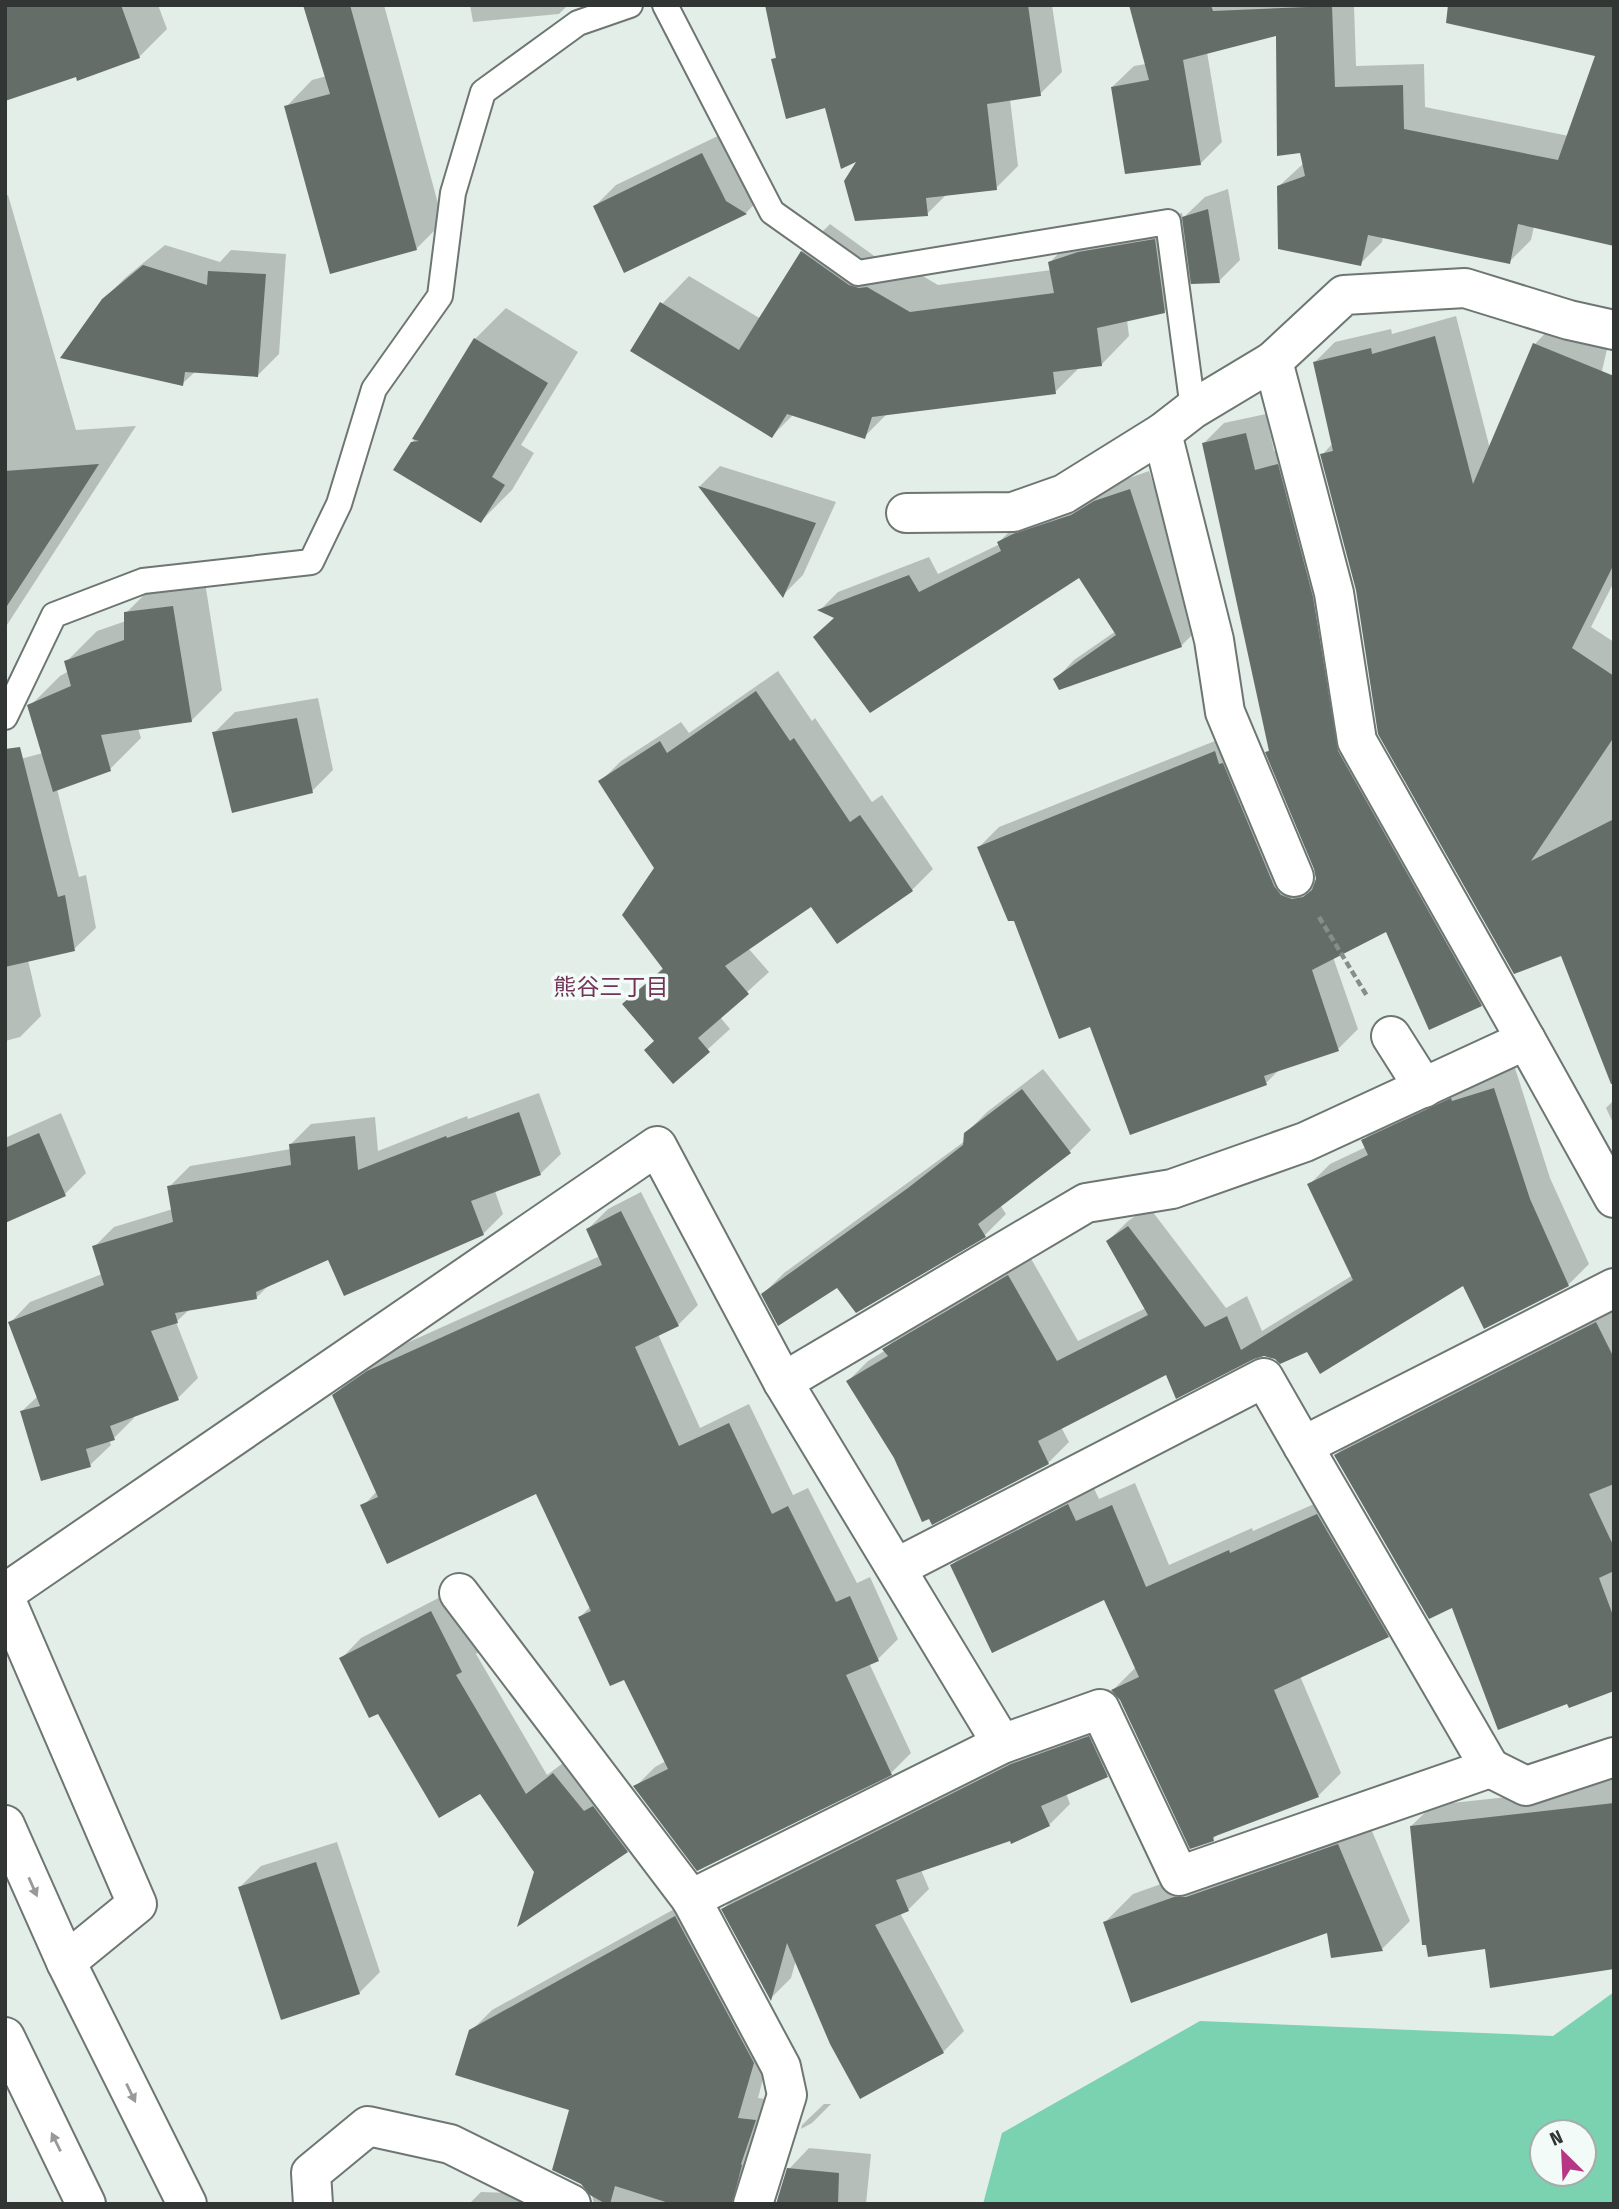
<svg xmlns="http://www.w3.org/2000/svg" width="1619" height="2209" font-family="'Fira Sans Condensed','Noto Sans JP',sans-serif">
<rect width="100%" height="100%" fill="#e4eee9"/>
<!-- green -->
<path fill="#7ad2b0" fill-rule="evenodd" d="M 1614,1992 L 1614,2204 L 983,2204 L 1002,2133 L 1200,2021 L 1553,2036 ZM 1542,2132 L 1584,2132 L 1584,2174 L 1542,2174 Z"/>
<!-- shadow -->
<g fill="#0003">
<path d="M 5,5 L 158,5 L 167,29 L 139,57 L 77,74 Z"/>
<path d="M 304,5 L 384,5 L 443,222 L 416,249 L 286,107 L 312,80 L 327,76 Z"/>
<path d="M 470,5 L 568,5 L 559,14 L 473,22 Z"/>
<path d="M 767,5 L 1052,5 L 1062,72 L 1040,94 L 1010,99 L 1018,166 L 996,188 L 947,194 L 927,214 L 861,157 L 826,106 L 773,60 L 778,55 Z"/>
<path d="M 1131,5 L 1354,5 L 1356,66 L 1424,64 L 1425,107 L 1569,136 L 1614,5 L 1614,244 L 1534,226 L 1531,240 L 1509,262 L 1383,236 L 1382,242 L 1360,264 L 1279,186 L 1304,163 L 1277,34 L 1207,52 L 1222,142 L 1200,164 L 1112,87 L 1134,66 L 1146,64 Z"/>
<path d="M 724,133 L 766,192 L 746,213 L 625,270 L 595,206 L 616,185 Z"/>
<path d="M 1228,189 L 1240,260 L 1219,281 L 1192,282 L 1164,312 L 1127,320 L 1129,336 L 1102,364 L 1081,366 L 1055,392 L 888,413 L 864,437 L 793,415 L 772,436 L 662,304 L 689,276 L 761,319 L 802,252 L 830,224 L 877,258 L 896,260 L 938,285 L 1051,270 L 1049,263 L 1077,235 L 1107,225 L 1182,213 L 1183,218 L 1205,197 Z"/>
<path d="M 8,195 L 76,430 L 136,426 L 5,628 L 5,196 Z"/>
<path d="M 165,245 L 220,262 L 231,250 L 286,254 L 279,354 L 258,375 L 196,371 L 182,384 L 103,300 L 125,278 Z"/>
<path d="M 506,308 L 578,352 L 521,445 L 534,453 L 512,490 L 481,521 L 412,443 L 475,339 Z"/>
<path d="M 1456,316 L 1490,449 L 1535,344 L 1555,323 L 1608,345 L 1594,405 L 1598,406 L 1614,376 L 1614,582 L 1591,627 L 1614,642 L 1614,1087 L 1562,954 L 1357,589 L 1322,455 L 1333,443 L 1315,362 L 1335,342 L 1391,329 L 1392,334 Z"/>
<path d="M 1266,414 L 1274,451 L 1297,446 L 1357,731 L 1501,985 L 1481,1005 L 1387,930 L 1333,957 L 1358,1029 L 1338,1049 L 1281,1068 L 1266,1083 L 1091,1025 L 1015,920 L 979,847 L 999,827 L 1235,733 L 1313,880 L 1317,879 L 1316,868 L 1267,752 L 1270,749 L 1204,443 L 1224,423 Z"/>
<path d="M 720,466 L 836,502 L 803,575 L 783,595 L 700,486 Z"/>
<path d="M 1149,471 L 1200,627 L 1181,646 L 1055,680 L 1074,660 L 1116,631 L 1079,576 L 836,617 L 820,610 L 838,592 L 929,557 L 938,574 L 1000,544 L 999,542 L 1018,523 L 1115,483 Z"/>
<path d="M 204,576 L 222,690 L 191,721 L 138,728 L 141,738 L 110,769 L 57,789 L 79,877 L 86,875 L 96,928 L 74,949 L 28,960 L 41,1016 L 20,1037 L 5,1041 L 5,763 L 43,753 L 29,707 L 60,676 L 69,671 L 66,662 L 97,631 L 126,621 L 126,613 L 157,582 Z"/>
<path d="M 778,671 L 812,721 L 815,718 L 872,802 L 882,795 L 933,869 L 912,890 L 811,905 L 748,948 L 769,972 L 720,1017 L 730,1029 L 673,1081 L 656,1041 L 624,1004 L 664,967 L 656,868 L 600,782 L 621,761 L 681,722 L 689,733 Z"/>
<path d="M 318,698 L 333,770 L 312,791 L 214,733 L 235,712 Z"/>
<path d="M 1515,1068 L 1550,1178 L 1589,1264 L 1568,1285 L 1464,1283 L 1308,1350 L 1276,1357 L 1264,1354 L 1166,1373 L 1061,1427 L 1069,1442 L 1048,1463 L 895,1458 L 848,1381 L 868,1361 L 886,1350 L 885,1349 L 905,1328 L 1029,1255 L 1078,1341 L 1146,1308 L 1108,1241 L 1128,1221 L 1149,1207 L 1226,1308 L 1247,1296 L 1262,1331 L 1353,1275 L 1309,1185 L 1330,1164 L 1366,1147 L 1363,1141 L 1383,1120 L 1473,1082 Z"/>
<path d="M 1043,1069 L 1091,1130 L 1070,1151 L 1000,1205 L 1006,1214 L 985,1235 L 838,1286 L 763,1294 L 784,1273 L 965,1141 L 966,1133 L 987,1112 Z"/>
<path d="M 539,1093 L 561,1154 L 540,1174 L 495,1191 L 503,1214 L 483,1234 L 329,1257 L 270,1284 L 257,1297 L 190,1309 L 176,1322 L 198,1378 L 178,1398 L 133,1415 L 134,1418 L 114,1438 L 109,1440 L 111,1445 L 90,1465 L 22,1411 L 38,1396 L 10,1323 L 30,1302 L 102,1274 L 94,1247 L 114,1227 L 173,1209 L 169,1187 L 190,1166 L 291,1149 L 291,1144 L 311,1124 L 375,1117 L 378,1151 L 467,1116 L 468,1119 Z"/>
<path d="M 1614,1100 L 1614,1125 L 1606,1108 Z"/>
<path d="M 61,1113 L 86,1173 L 65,1194 L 5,1221 L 5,1138 Z"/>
<path d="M 641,1192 L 698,1305 L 678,1325 L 658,1334 L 700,1428 L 749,1404 L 793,1495 L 808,1488 L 857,1583 L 870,1577 L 898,1639 L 878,1659 L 869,1663 L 911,1753 L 891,1773 L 635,1787 L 655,1767 L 666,1761 L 624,1677 L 580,1617 L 591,1606 L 537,1492 L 363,1506 L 377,1491 L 334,1396 L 354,1375 L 389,1351 L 600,1256 L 588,1229 L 608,1209 Z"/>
<path d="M 1614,1304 L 1614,1689 L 1453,1606 L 1336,1455 L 1356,1435 Z"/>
<path d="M 1091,1482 L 1099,1499 L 1135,1483 L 1169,1565 L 1252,1528 L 1253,1531 L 1341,1492 L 1411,1613 L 1388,1636 L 1300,1676 L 1341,1773 L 1318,1796 L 1219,1833 L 1213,1839 L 1121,1699 L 1113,1690 L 1136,1667 L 1105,1598 L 952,1565 L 976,1542 Z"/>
<path d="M 452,1591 L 481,1650 L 476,1654 L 547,1775 L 575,1754 L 647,1830 L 627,1851 L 536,1872 L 481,1791 L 378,1712 L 341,1659 L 361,1638 Z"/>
<path d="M 1110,1716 L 1128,1754 L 1107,1775 L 1066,1793 L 1070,1804 L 1049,1825 L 921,1870 L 929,1889 L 908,1910 L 900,1913 L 964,2031 L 943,2052 L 796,1960 L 791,1978 L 771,1998 L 723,1909 L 744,1888 L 1033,1744 Z"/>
<path d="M 1614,1770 L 1614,1967 L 1487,1947 L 1411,1826 L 1433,1805 L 1581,1789 L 1595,1775 Z"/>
<path d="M 1366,1817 L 1410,1921 L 1382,1949 L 1328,1931 L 1105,1922 L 1133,1894 L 1203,1869 Z"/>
<path d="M 337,1842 L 380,1972 L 359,1993 L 240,1887 L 261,1866 Z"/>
<path d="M 696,1897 L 773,2041 L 758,2098 L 776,2100 L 766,2204 L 594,2204 L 571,2109 L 471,2031 L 492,2010 Z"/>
<path d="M 824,2104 L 831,2104 L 812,2123 L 801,2129 L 802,2125 Z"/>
<path d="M 809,2148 L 871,2154 L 866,2204 L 778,2204 L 789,2169 Z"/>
<path d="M 481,2192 L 561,2195 L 582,2204 L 469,2204 Z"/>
</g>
<!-- building -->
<g fill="#656d69">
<path d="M 5,5 L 121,5 L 140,58 L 77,81 L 76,77 L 5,101 Z"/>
<path d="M 303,5 L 350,5 L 417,250 L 330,274 L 284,106 L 330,94 Z"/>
<path d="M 765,5 L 1028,5 L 1041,96 L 987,104 L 997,190 L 926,198 L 928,216 L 855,221 L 844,181 L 856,162 L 841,169 L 825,108 L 786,119 L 771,59 L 776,58 Z"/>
<path d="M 1129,5 L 1211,5 L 1213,11 L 1332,6 L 1335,87 L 1403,85 L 1404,129 L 1558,160 L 1595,56 L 1446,23 L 1448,5 L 1614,5 L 1614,246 L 1518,224 L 1510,264 L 1368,235 L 1361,266 L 1278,249 L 1277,186 L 1305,176 L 1300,153 L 1277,156 L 1276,36 L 1183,60 L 1201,165 L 1125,174 L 1111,87 L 1149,80 Z"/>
<path d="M 702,153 L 726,201 L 747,214 L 624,273 L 593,206 Z"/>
<path d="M 1208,209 L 1220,283 L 1191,284 L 1182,217 Z"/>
<path d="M 1155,239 L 1165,313 L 1097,328 L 1102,366 L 1053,372 L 1056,394 L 872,417 L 865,439 L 787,414 L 772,438 L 630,351 L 660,302 L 739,350 L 801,251 L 849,285 L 859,288 L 867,287 L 910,312 L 1054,293 L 1048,262 L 1078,252 Z"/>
<path d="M 143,265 L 207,285 L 208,271 L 266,274 L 258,377 L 185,372 L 183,386 L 60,358 L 102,299 Z"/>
<path d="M 1435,336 L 1473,484 L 1533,343 L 1614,376 L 1614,564 L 1572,648 L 1614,676 L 1614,737 L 1531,861 L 1614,819 L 1614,1084 L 1611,1084 L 1561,956 L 1514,974 L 1378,734 L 1356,590 L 1320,454 L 1333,451 L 1313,362 L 1371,348 L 1372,354 Z"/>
<path d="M 474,338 L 548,383 L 492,477 L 505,485 L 481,523 L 393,470 L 411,442 L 419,441 L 412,439 Z"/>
<path d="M 1246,433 L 1255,470 L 1278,464 L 1313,597 L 1338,751 L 1482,1006 L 1429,1030 L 1386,932 L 1312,970 L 1339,1051 L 1264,1076 L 1267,1085 L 1130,1135 L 1090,1027 L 1059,1039 L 1014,921 L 1008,921 L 977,847 L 1215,751 L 1219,764 L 1223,763 L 1274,886 L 1281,895 L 1292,899 L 1303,897 L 1312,890 L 1316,879 L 1314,869 L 1265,752 L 1269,751 L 1202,443 Z"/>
<path d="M 99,464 L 60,525 L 5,609 L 5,471 Z"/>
<path d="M 698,486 L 816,523 L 783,598 Z"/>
<path d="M 1130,489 L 1182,647 L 1059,690 L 1053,679 L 1116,635 L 1079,578 L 870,713 L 813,637 L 834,618 L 817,610 L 909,575 L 919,592 L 1001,551 L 997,542 L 1013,534 L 1071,515 L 1094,501 Z"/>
<path d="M 173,606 L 192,722 L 101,735 L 111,771 L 53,792 L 27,705 L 71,686 L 64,661 L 124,640 L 124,612 Z"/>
<path d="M 756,691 L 790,741 L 794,738 L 850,822 L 860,815 L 913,891 L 837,944 L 811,907 L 725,966 L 749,994 L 698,1038 L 710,1052 L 673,1084 L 644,1050 L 654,1041 L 622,1004 L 663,969 L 622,915 L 654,868 L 598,781 L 660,741 L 667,753 Z"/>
<path d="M 297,718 L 313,793 L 232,813 L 212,732 Z"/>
<path d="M 20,747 L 58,897 L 65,895 L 75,951 L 5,967 L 5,749 Z"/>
<path d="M 1494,1088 L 1530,1199 L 1569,1286 L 1484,1329 L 1463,1286 L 1320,1374 L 1307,1352 L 1280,1364 L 1275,1359 L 1264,1356 L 1254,1359 L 1176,1399 L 1166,1375 L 1038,1441 L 1049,1464 L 932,1525 L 929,1519 L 922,1522 L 894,1458 L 846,1381 L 888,1356 L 882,1349 L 1008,1275 L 1057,1361 L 1148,1315 L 1106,1241 L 1128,1226 L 1205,1327 L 1227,1316 L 1241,1350 L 1353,1280 L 1307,1184 L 1368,1155 L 1361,1140 L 1451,1098 L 1452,1101 Z"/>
<path d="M 1022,1089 L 1071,1153 L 978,1224 L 986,1237 L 856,1313 L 837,1288 L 778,1326 L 761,1294 L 908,1188 L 963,1145 L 964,1133 Z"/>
<path d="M 519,1112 L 541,1175 L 471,1201 L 484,1235 L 344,1296 L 328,1260 L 256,1292 L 257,1299 L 175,1313 L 178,1323 L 151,1331 L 179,1400 L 110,1426 L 115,1440 L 86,1449 L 91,1467 L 41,1481 L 20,1411 L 40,1406 L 8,1322 L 104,1285 L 92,1246 L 173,1222 L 167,1186 L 291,1165 L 289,1144 L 355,1136 L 358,1170 L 446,1136 L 447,1138 Z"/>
<path d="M 39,1133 L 66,1196 L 5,1223 L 5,1148 Z"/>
<path d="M 621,1211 L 679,1326 L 635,1347 L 679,1446 L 729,1423 L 772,1514 L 788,1506 L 836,1602 L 850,1596 L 879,1661 L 846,1675 L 892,1775 L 697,1871 L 633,1786 L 668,1769 L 624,1680 L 610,1686 L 578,1617 L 591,1611 L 536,1494 L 387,1564 L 360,1505 L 378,1497 L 332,1395 L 367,1371 L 602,1265 L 586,1229 Z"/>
<path d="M 1596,1322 L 1614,1358 L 1614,1484 L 1589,1494 L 1614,1547 L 1614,1571 L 1599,1578 L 1614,1618 L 1614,1691 L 1569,1708 L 1567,1704 L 1498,1730 L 1452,1608 L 1429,1619 L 1334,1455 Z"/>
<path d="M 1068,1504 L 1076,1521 L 1112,1505 L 1146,1587 L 1229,1550 L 1230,1553 L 1317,1514 L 1389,1637 L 1274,1690 L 1319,1797 L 1213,1837 L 1214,1841 L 1190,1849 L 1120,1700 L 1111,1690 L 1139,1677 L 1104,1600 L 992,1653 L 950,1565 Z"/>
<path d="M 431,1611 L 462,1672 L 456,1675 L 526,1794 L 553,1773 L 584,1811 L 593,1806 L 628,1852 L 517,1927 L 534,1872 L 480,1794 L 439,1818 L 378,1714 L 369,1718 L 339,1658 Z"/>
<path d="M 1089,1736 L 1108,1777 L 1041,1806 L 1050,1826 L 1011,1844 L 1010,1841 L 896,1880 L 909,1911 L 875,1925 L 944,2053 L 860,2099 L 830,2044 L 787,1943 L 771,2001 L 721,1909 L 1011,1764 Z"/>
<path d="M 1614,1803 L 1614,1969 L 1490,1988 L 1485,1949 L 1428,1957 L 1426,1945 L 1422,1945 L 1410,1826 Z"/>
<path d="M 1338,1844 L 1383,1951 L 1331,1958 L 1327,1933 L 1131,2003 L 1103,1922 L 1174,1897 L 1186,1897 Z"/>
<path d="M 316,1862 L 360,1994 L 281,2020 L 238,1887 Z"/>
<path d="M 675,1916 L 754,2063 L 738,2118 L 756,2120 L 741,2164 L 742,2165 L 732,2204 L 672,2204 L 615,2186 L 610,2204 L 606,2204 L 590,2195 L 581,2184 L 552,2170 L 569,2110 L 455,2075 L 469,2030 Z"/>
<path d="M 787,2168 L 839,2173 L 838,2204 L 776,2204 Z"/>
</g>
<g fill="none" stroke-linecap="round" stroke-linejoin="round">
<!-- service casing -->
<g stroke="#6d7672" stroke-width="28">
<g id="service">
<path d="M 665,5 L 772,212 L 858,273 L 1168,222 L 1193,409"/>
<path d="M 5,717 L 54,615 L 143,581 L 311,562 L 339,504 L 374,389 L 440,296 L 453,193 L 483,92 L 578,23 L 630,5"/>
</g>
</g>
<!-- minor casing -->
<g stroke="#6d7672" stroke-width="42">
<g id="minor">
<path d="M 1273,361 L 1334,593 L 1357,741 L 1526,1040"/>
<path d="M 1162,433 L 1214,640 L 1225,712 L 1294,877"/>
<path d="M 906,513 L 1013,512 L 1064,494 L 1162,433 L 1193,409 L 1273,361 L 1344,295 L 1465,288 L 1569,320 L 1614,330"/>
<path d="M 1391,1036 L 1424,1088"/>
<path d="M 783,1382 L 1086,1203 L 1172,1189 L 1305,1142 L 1526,1040 L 1614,1198"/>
<path d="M 896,1568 L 1264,1378 L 1303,1446"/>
<path d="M 5,1593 L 657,1146 L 783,1382 L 1002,1744"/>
<path d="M 459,1593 L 691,1899"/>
<path d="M 5,1598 L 137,1904 L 66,1962"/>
<path d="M 1490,1768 L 1526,1786 L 1614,1757"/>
<path d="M 313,2204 L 311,2173 L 368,2126 L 450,2144 L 571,2204"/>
<path d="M 753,2204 L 787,2095 L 781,2067 L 691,1899 L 1002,1744 L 1100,1709 L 1179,1876 L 1490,1768 L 1303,1446 L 1614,1288"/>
</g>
</g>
<!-- tertiary casing -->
<g stroke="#6d7672" stroke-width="42">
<g id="tertiary">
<path d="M 5,1825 L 66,1962 L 187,2204"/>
<path d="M 5,2037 L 86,2204"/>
</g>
</g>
<!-- path -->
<path stroke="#868d8a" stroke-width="4.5" stroke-dasharray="7 3.5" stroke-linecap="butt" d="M 1319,917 L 1367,996"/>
<!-- service -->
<use href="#service" stroke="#fff" stroke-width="24"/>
<!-- minor -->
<use href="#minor" stroke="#fff" stroke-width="38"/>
<!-- tertiary -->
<use href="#tertiary" stroke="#fff" stroke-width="38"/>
</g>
<!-- one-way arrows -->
<defs><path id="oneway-solid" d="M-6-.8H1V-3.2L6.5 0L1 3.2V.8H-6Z" transform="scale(1.75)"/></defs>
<g fill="#989a99">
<use href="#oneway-solid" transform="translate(33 1887) rotate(66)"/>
<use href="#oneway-solid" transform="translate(131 2093) rotate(64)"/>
<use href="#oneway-solid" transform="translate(56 2142) rotate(-116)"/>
</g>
<g text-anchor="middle" stroke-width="7" stroke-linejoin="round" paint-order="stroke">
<!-- neighbourhood labels -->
<g font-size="23" fill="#723357" stroke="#f2fbf7">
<text x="611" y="995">熊谷三丁目</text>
</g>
</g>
<!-- border -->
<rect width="1619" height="2209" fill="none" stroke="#313533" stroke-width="14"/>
<!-- north arrow -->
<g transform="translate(1563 2153) rotate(336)"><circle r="33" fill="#f2fbf7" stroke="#a5aca9" stroke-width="2"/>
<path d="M0-5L12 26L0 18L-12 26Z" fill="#b53785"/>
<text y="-10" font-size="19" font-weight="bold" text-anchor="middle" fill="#313533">N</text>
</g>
</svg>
